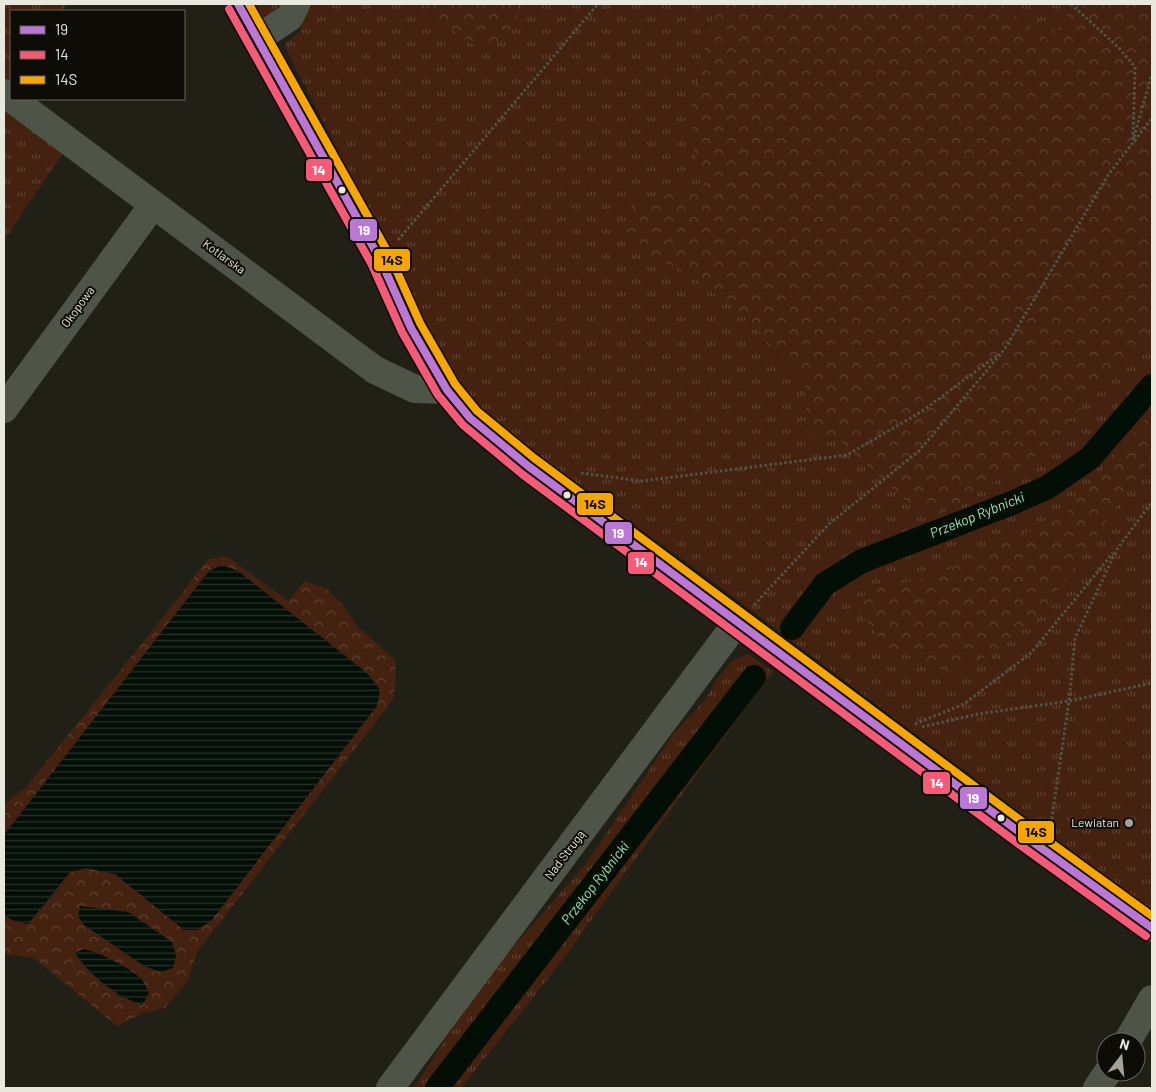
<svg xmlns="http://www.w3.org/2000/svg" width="1156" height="1092" font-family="Barlow,sans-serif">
<defs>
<pattern id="grass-tufts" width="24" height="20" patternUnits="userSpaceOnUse" patternTransform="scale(1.25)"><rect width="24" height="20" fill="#44220f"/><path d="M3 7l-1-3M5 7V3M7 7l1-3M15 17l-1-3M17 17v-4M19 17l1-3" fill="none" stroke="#5f4232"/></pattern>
<pattern id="forest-crowns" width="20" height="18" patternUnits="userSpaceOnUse" patternTransform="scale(1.25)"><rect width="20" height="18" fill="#44220f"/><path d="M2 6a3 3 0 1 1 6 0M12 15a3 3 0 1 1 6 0" fill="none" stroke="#5f4232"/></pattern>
<pattern id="water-rules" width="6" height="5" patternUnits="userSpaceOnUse" patternTransform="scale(1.25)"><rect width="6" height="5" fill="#030f06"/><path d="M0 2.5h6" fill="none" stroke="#28322a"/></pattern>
</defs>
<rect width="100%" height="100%" fill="#212017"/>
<!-- grass -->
<g fill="url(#grass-tufts)">
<path d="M 4,4 L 68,4 L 62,11 L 11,11 L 11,78 L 4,88 Z"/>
<path d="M 251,4 L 281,4 L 262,22 Z"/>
<path d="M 308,4 L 1152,4 L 1152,911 L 696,569 L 514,439 L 474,401 L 447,363 L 284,45 L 300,31 Z"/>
<path d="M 4,101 L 66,149 L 4,240 Z"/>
<path d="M 748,654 L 773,672 L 696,775 L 561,962 L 461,1088 L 414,1088 L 462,1013 L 511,949 L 585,865 L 674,733 L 705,700 L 717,679 L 733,660 Z"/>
</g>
<!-- forest -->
<g fill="url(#forest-crowns)" fill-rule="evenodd">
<path d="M 423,4 L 519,4 L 519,6 L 510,38 L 475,46 L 435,19 Z"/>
<path d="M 716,4 L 1001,4 L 1048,40 L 1077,4 L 1152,4 L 1152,327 L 1040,454 L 940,515 L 912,507 L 839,440 L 807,431 L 805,382 L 740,311 L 685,272 L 625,245 L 630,207 L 658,195 L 704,187 L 693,147 L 692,102 Z"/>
<path d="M 1152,411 L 1152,453 L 1145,466 L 1047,606 L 994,654 L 950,673 L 932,664 L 888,648 L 854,606 L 872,587 L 933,578 L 984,550 L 1063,517 Z"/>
<path d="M 228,557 L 288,601 L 305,581 L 327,589 L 343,605 L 358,627 L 395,660 L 396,680 L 393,700 L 197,952 L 188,981 L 165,1008 L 143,1013 L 117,1026 L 34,958 L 4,954 L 4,915 L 12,920 L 43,907 L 70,872 L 86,868 L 115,874 L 184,930 L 275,601 L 238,571 L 222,565 L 209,571 L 4,835 L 4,804 L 26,787 L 157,625 L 208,559 ZM 128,912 L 172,942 L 173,968 ZM 94,951 L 142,979 L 143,1005 L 118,996 Z"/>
</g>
<!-- water -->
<g fill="url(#water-rules)">
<path d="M 222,565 L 238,571 L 368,674 L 380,690 L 377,706 L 211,921 L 197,930 L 184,930 L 115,874 L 86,868 L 70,872 L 28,924 L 12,920 L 4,915 L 4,835 L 209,571 Z"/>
<path d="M 80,906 L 128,912 L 172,942 L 176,956 L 173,968 L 160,972 L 144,966 L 84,925 L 78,916 Z"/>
<path d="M 83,949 C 97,951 133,969 142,980 C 145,983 147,990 149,994 L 142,1005 C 115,995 92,978 75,953 Z"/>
</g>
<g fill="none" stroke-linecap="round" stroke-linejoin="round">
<!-- canal -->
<g stroke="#030f06" stroke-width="24">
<path d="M 792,628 L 825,584 L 862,561 L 1012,503 L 1048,487 L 1090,458 L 1152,386"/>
<path d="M 437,1088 L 754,677"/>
</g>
<!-- path -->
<g stroke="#515449" stroke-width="3" stroke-dasharray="2.5 2.5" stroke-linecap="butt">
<path d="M 1071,4 L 1119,48 L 1135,67 L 1133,142"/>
<path d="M 1134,137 L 1152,74"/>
<path d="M 398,240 L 598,4"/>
<path d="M 581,473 L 642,481 L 847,455 L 921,412 L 999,354"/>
<path d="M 754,605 L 829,524 L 919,451 L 1004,350 L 1108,175 L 1152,118"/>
<path d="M 915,724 L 964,704 L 1031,653 L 1113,553"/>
<path d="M 922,727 L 978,714 L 1069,701 L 1152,683"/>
<path d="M 1051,824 L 1069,701 L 1075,638 L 1117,549 L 1152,502"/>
</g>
<!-- minor -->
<g stroke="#4e5447" stroke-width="28">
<path d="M 238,4 L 381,261 L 411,328 L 447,390 L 470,418 L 528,466 L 1026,837 L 1152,928"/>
<path d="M 257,39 L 290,17 L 296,4"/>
<path d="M 4,93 L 375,370 L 415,389 L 447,390"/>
<path d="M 4,409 L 153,205"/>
<path d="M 1127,1042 L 1152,999"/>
<path d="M 390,1088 L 738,621"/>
<path d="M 1097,1088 L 1108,1072"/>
</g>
<!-- bus-1 casing -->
<g stroke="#0d0c06" stroke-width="11">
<path id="bus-1" d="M 238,4 L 381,261 L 411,328 L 447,390 L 470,418 L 528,466 L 1026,837 L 1152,928"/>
</g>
<!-- bus-2 casing -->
<g stroke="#0d0c06" stroke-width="11">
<path id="bus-2" d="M 229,9 L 372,265 L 402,332 L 438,395 L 463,425 L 522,474 L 1020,845 L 1146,936"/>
</g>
<!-- bus-3 casing -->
<g stroke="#0d0c06" stroke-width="11">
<path id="bus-3" d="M 249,4 L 390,256 L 420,323 L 455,384 L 477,411 L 534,458 L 1032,829 L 1152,916"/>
</g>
<!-- bus-1 -->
<use href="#bus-1" stroke="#ba77d6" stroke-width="8"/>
<!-- bus-2 -->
<use href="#bus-2" stroke="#f75a77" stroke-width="8"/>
<!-- bus-3 -->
<use href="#bus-3" stroke="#f7a600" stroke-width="8"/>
</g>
<!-- markers -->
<g fill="#e9e8de" stroke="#0d0c06" stroke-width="2">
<circle cx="342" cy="190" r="4.5"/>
<circle cx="567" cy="495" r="4.5"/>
<circle cx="1001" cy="818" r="4.5"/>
</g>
<circle fill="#a3a298" stroke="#0d0c06" stroke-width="2" cx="1129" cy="823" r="5"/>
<g text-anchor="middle" stroke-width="4" stroke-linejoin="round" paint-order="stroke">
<!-- street labels -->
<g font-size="12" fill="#e9e8de" stroke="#0d0c06">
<text transform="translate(224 257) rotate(36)" y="4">Kotlarska</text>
<text transform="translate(78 307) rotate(-54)" y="4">Okopowa</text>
<text transform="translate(565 855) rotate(-53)" y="4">Nad Strugą</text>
</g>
<!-- poi labels -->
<g font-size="12" fill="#e9e8de" stroke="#0d0c06" text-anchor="end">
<text x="1119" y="827">Lewiatan</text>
</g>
<!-- water labels -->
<g font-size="14" font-style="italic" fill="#8ce9b5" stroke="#0d0c06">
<text transform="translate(977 515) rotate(-22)" y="5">Przekop Rybnicki</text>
<text transform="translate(595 883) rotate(-52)" y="5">Przekop Rybnicki</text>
</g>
</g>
<g stroke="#0d0c06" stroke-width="2">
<rect x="305" y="158" width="28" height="24" rx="5" fill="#f75a77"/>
<rect x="349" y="218" width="29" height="24" rx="5" fill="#ba77d6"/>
<rect x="373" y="248" width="38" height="24" rx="5" fill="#f7a600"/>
<rect x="576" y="492" width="38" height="24" rx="5" fill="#f7a600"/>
<rect x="604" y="521" width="29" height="24" rx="5" fill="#ba77d6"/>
<rect x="627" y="551" width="28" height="24" rx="5" fill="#f75a77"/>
<rect x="922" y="771" width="29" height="24" rx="5" fill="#f75a77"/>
<rect x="959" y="786" width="29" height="24" rx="5" fill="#ba77d6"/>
<rect x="1017" y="820" width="38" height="24" rx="5" fill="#f7a600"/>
</g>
<g font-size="14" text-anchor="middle" font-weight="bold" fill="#fff">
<text x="319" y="175">14</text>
<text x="364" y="235">19</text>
<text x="618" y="538">19</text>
<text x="641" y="567">14</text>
<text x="937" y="788">14</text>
<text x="973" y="803">19</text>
</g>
<g font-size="14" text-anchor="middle" font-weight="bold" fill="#111">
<text x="392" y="265">14S</text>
<text x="595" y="509">14S</text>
<text x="1036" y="837">14S</text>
</g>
<!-- border -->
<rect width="1156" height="1092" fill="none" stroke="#e9e8de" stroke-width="10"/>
<!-- legend -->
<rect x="10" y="10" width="175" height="90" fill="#0d0c06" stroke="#65645c"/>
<rect x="20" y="26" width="25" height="8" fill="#ba77d6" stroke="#65645c"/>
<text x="55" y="35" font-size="15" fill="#e9e8de">19</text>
<rect x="20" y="51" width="25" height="8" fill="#f75a77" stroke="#65645c"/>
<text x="55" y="60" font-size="15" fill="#e9e8de">14</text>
<rect x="20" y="76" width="25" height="8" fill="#f7a600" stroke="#65645c"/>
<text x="55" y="85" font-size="15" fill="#e9e8de">14S</text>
<!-- north arrow -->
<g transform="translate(1121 1057) rotate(16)"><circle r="24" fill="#0d0c06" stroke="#65645c"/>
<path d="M0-4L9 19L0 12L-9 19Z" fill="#a3a298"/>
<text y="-8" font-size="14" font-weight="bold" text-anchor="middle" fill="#e9e8de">N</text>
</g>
</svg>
